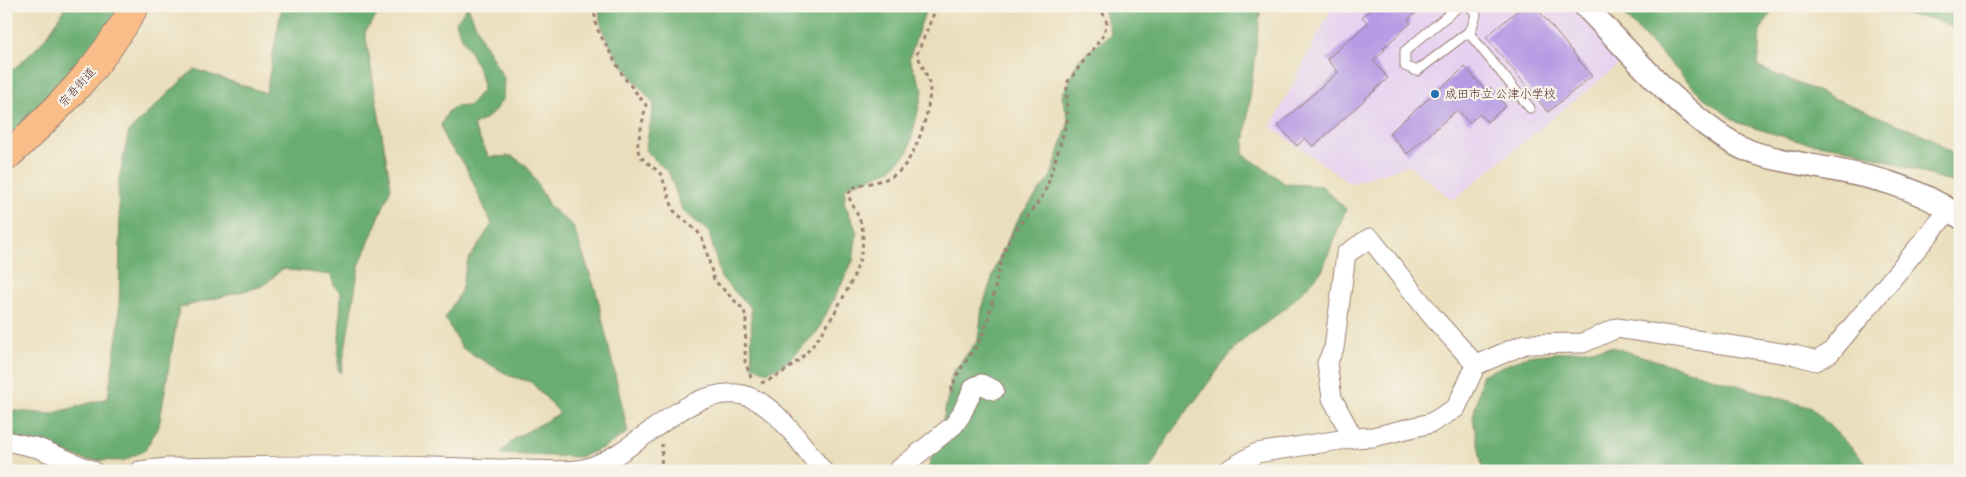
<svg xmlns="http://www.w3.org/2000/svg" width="1966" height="477" font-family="Pangolin,'Klee One',sans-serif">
<rect width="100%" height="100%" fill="#f7f3e8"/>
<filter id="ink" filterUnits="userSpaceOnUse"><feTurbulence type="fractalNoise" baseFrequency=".02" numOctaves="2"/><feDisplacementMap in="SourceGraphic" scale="10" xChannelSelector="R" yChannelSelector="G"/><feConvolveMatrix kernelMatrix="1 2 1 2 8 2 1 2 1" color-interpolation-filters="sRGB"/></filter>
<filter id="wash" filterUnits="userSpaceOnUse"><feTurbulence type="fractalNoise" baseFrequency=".0096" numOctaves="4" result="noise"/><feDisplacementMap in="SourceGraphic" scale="20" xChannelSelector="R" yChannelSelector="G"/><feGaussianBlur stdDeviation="1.12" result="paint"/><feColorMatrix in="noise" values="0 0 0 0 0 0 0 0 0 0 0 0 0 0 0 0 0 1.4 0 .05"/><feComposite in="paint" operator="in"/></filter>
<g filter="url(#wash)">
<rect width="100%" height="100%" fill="#eadfbc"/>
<!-- built -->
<path fill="#e6d2f0" d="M 1333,6 L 1573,6 L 1624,60 L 1453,200 L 1409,165 L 1350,183 L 1271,127 Z"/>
<!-- forest -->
<g fill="#6bad72" stroke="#5a664e">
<path d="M 65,6 L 123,6 L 107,35 L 6,145 L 6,74 C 31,57 52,34 65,6 Z"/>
<path d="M 282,6 L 384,6 L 365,32 L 391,188 L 359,266 L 341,373 L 338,369 L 341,293 L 334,286 L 331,275 L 282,269 L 263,286 L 179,308 L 159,426 L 145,450 L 123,461 L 86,460 L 6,434 L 6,410 L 50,414 L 108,398 L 119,322 L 120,240 L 118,184 L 129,131 L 194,69 L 266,93 Z"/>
<path d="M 468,6 L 481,38 L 504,78 L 503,99 L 491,115 L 473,126 L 489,157 L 512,156 L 527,166 L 550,207 L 573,226 L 596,291 L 628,432 L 605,447 L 580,457 L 500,454 L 515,438 L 560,413 L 531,382 L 510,376 L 462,348 L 445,318 L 461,291 L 467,262 L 492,224 L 465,165 L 446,142 L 441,125 C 449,108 450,106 469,106 L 483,89 C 482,65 463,46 456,22 Z"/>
<path d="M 600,6 L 927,6 L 909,59 L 923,90 L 908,153 L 888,171 L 846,187 L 844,202 L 857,232 L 853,261 L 817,332 L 784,365 L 767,372 L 752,366 L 751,308 L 721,278 L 709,232 L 682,210 L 669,173 L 645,150 L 654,104 C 636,82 594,36 600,6 Z"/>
<path d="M 1102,6 L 1261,6 L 1243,154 L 1286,184 L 1322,186 L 1346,209 L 1322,271 L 1287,307 L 1237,345 L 1169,435 L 1149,471 L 923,471 L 928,469 L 942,425 L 953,372 L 978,340 L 982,308 L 997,263 L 1017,220 L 1051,176 L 1069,121 L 1062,97 L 1078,60 L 1111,34 Z"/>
<path d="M 1615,6 L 1775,6 L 1760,31 L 1758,67 L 1929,137 L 1960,159 L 1960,185 L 1854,150 L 1798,141 L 1738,123 L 1703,97 Z"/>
<path d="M 1854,6 L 1960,6 L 1960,31 L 1933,19 Z"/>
<path d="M 1612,347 L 1812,408 L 1874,471 L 1483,471 L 1473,418 L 1482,375 L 1527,356 Z"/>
</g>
<g id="blocks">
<!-- building -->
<g fill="#b69ae4">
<path d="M 1374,6 L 1423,6 L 1408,20 L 1411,23 L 1383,48 L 1385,50 L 1373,61 L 1388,78 L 1313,147 L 1305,138 L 1297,146 L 1278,125 L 1338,72 L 1327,59 L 1368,23 L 1362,17 Z"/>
<path d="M 1523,6 L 1535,6 L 1592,76 L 1548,112 L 1486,37 Z"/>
<path d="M 1465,67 L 1486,91 L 1490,87 L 1506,106 L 1487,122 L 1480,114 L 1469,123 L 1457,110 L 1407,154 L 1389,133 Z"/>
</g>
</g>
</g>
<g filter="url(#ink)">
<use href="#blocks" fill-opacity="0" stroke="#9a7f74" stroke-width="1"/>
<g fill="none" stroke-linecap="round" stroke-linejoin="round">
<!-- service casing -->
<g stroke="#9a7f74" stroke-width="11">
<g id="service">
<path d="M 1459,6 L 1405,51 L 1405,66 L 1417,71 L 1471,30 L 1476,15 L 1473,9 L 1468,6"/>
<path d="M 1468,32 L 1530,108"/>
</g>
</g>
<!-- minor casing -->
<g stroke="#9a7f74" stroke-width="21">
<g id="minor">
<path d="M 1353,438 L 1332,398 L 1327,363 L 1334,348 L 1346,254 L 1370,238 L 1432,316 L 1476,365"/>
<path d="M 6,441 L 38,448 L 93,471"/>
<path d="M 140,471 L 167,468 C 255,467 344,464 432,467 C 465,468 498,469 530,470 C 548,470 570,473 587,468 C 639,453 682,389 737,394 C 772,397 802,446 823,471"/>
<path d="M 897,471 L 954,425 L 961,415 L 974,387 L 981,384 L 994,390"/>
<path d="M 1226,471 L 1257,453 L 1353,438 L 1373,437 L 1431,423 L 1456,408 L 1476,365 L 1525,344 L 1583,343 L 1617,328 L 1795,355 L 1816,361 L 1830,353 L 1950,209"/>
</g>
</g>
<!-- tertiary casing -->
<g stroke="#9a7f74" stroke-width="25">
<path id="tertiary" d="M 1585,6 C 1628,50 1693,128 1749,151 C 1767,158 1788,161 1808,165 C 1863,175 1913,183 1960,217"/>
</g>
<!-- trunk casing -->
<g stroke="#9a7f74" stroke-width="30">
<path id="trunk" d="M 6,157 C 58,109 100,68 135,6"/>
</g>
<!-- path -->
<g stroke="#9a7f74" stroke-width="3" stroke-dasharray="4 4" stroke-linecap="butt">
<path d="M 594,6 L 596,27 L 623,76 L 646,105 L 637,148 L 640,156 L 661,174 L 674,211 L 698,232 L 704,242 L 714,280 L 744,310 L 746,318 L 745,362 L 752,380"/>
<path d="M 761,383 C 800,369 821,338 840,303 C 852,282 863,260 863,235 C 863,222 853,207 848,195 L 852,188 C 865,183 884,182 896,174 C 916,159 929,114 930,90 C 930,79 921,64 917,54 L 937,6"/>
<path d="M 951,391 C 958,365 975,354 984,331 C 995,302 995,271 1008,243 C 1018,222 1038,208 1047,187 L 1067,122 L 1067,83 L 1103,36 L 1107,23 L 1100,6"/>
<path d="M 661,471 L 662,444"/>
</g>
<!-- service -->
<use href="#service" stroke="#fff" stroke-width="9"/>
<!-- minor -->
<use href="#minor" stroke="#fff" stroke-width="19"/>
<!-- tertiary -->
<use href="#tertiary" stroke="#fff" stroke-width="22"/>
<!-- trunk -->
<use href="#trunk" stroke="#f8bd89" stroke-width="28"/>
</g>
</g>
<!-- markers -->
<circle fill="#1f6fb2" stroke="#f7f3e8" stroke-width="2" cx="1435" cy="94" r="5"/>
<g text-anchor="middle" stroke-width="4.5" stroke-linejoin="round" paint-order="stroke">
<!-- street labels -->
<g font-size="12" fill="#4a1f2b" stroke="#f7f3e8">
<text transform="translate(77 87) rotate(-48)" y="4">宗吾街道</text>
</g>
<!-- poi labels -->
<g font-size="12" fill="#4a1f2b" stroke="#f7f3e8" text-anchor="start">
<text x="1445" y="98">成田市立 公津小学校</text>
</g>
</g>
<!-- margin -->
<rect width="1966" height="477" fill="none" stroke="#f7f3e8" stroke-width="25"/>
</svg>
